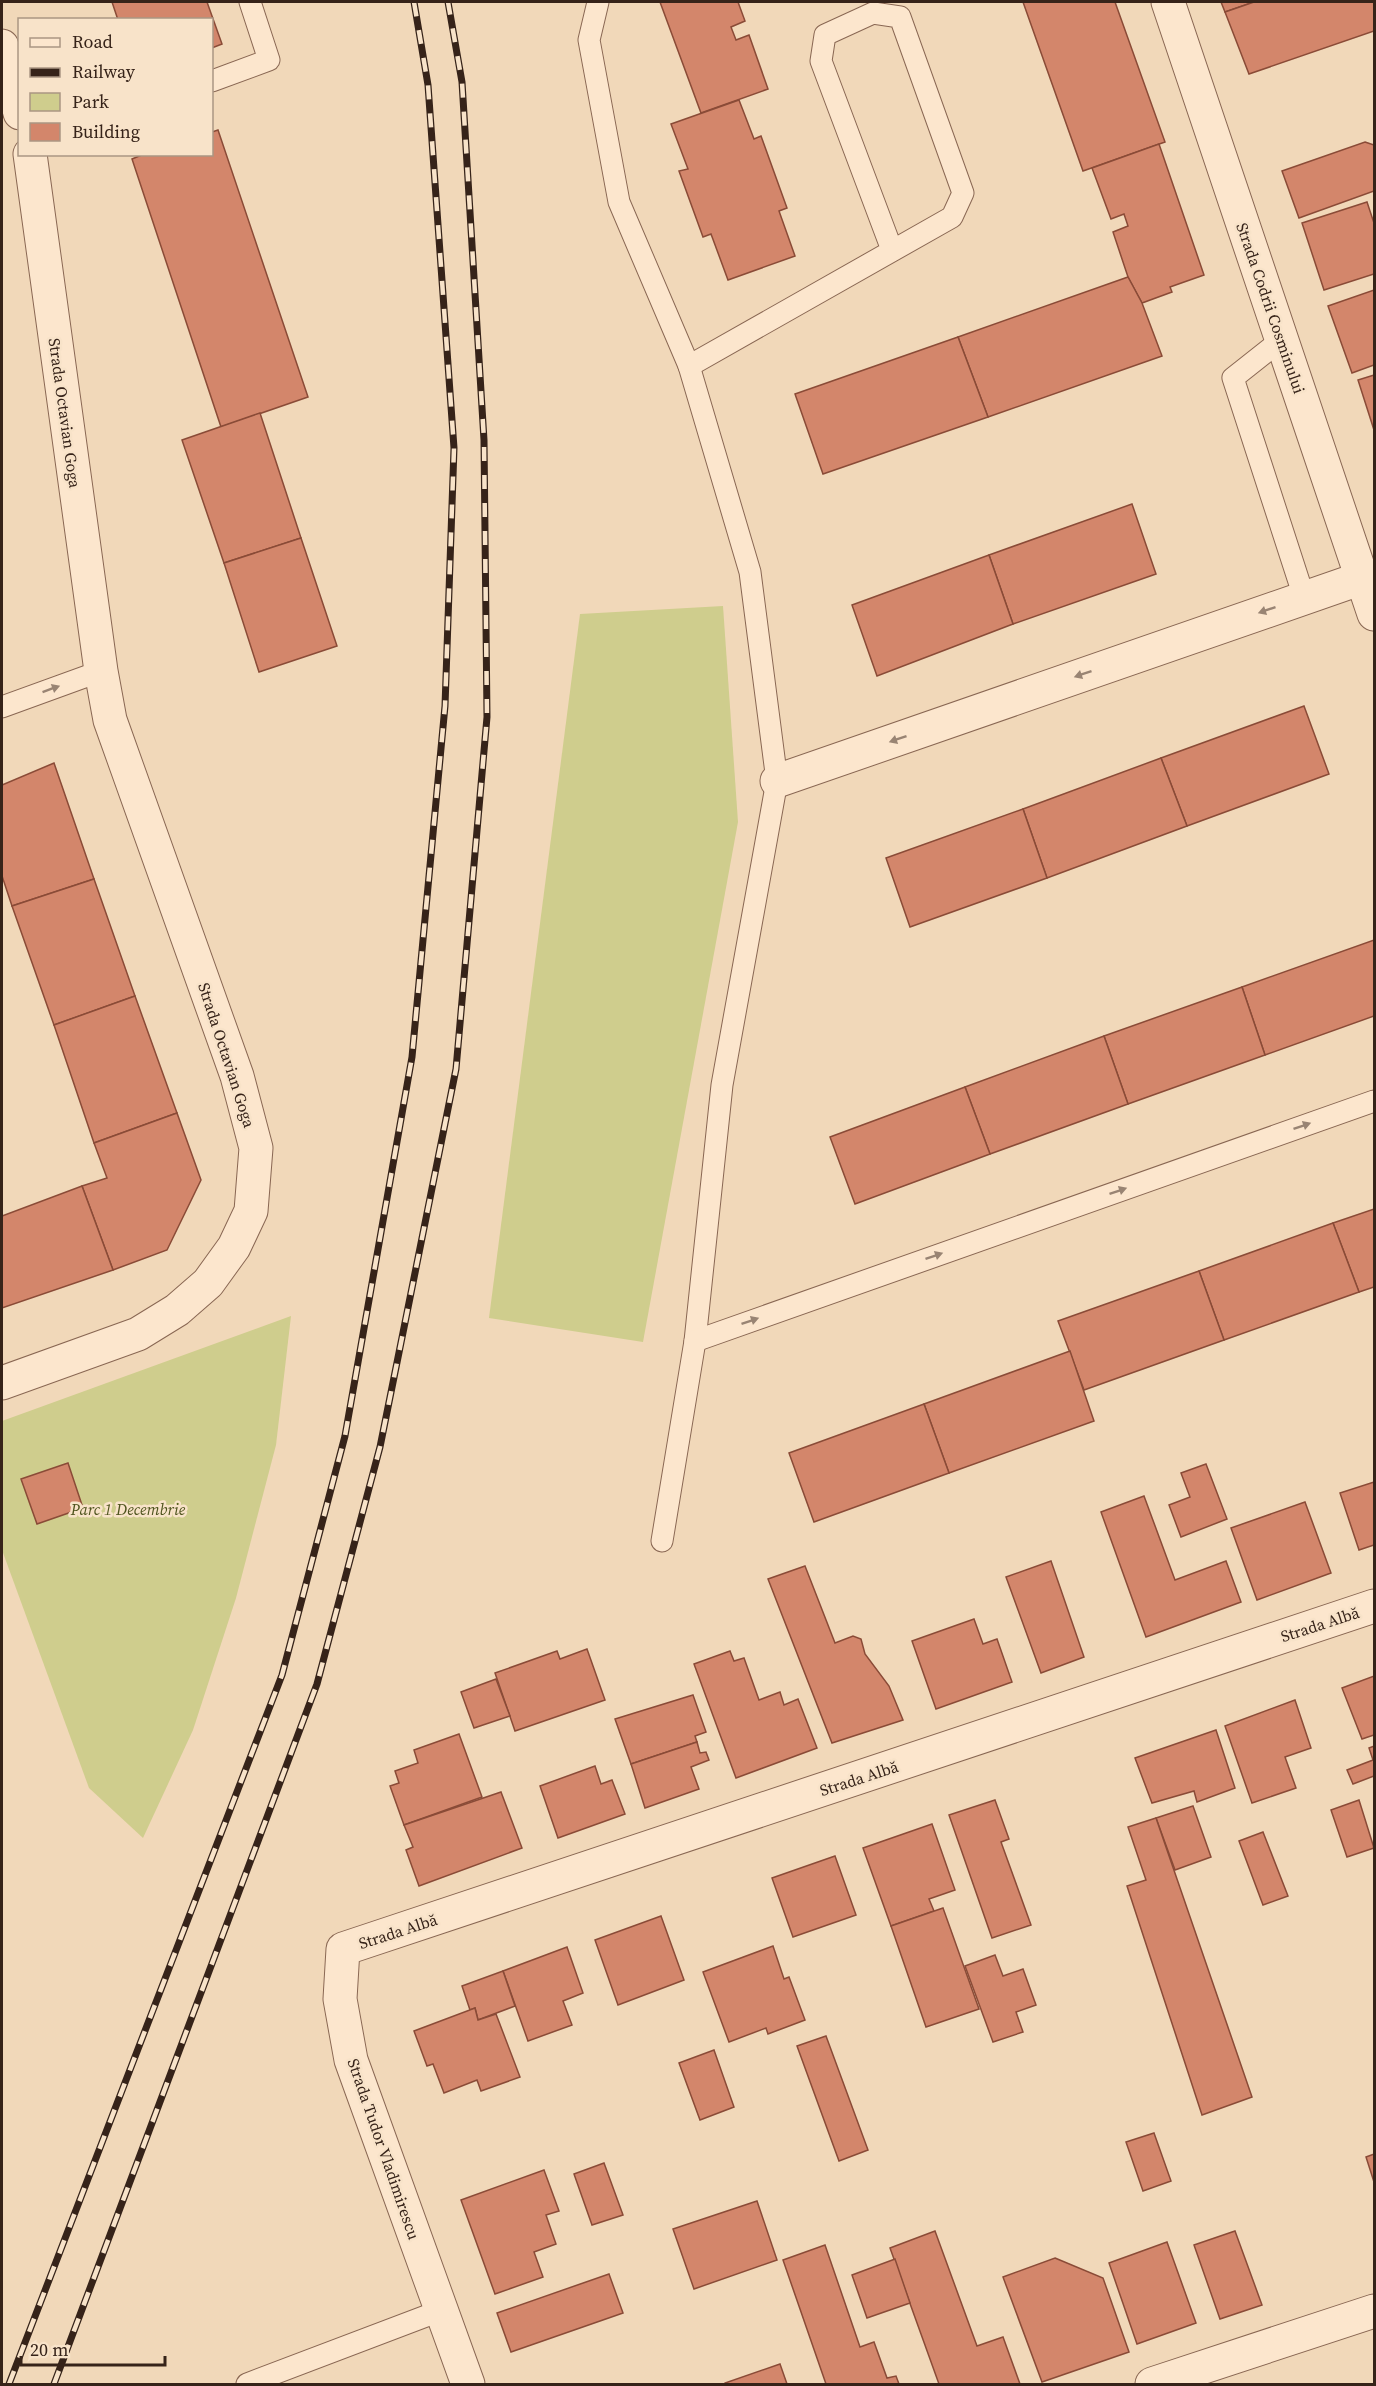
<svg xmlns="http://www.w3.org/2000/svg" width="1376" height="2386" font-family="'Source Serif 4',serif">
<rect width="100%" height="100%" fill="#f1d8b9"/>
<!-- green -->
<g fill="#cfcd8d">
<path d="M 723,606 L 738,822 L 643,1342 L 489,1318 L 580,614 Z"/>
<path d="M 291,1316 L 276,1445 L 236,1598 L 193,1730 L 143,1838 L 89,1788 L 2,1550 L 2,1421 Z"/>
</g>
<!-- building -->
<g fill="#d3866b" stroke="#8a4b37" stroke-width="1.5">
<path d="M 112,2 L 207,2 L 222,44 L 212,48 L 212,20 L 118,20 Z"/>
<path d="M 660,2 L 738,2 L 745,21 L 731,27 L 736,40 L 749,35 L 768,89 L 701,113 Z"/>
<path d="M 1023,2 L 1115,2 L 1165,142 L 1083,171 Z"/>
<path d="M 1221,2 L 1254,2 L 1225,12 Z"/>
<path d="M 1254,2 L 1374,2 L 1374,31 L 1249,74 L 1225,12 Z"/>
<path d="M 739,100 L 754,139 L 761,136 L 787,208 L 779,211 L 795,256 L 728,280 L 711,234 L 703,237 L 679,171 L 688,169 L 671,124 Z"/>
<path d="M 218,130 L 308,397 L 221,427 L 132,159 L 144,154 L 212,154 L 212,132 Z"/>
<path d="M 1365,142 L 1374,145 L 1374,191 L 1299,218 L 1282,171 Z"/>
<path d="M 1159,144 L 1204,275 L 1170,287 L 1172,292 L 1142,303 L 1128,277 L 1113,232 L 1128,226 L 1124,214 L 1111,219 L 1092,168 Z"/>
<path d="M 1367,202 L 1374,223 L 1374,274 L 1324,290 L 1302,223 Z"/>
<path d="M 1128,277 L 1142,303 L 1162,356 L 988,417 L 958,337 Z"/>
<path d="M 1374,290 L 1374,365 L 1352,373 L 1328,306 Z"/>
<path d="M 958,337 L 988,417 L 823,474 L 795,394 Z"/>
<path d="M 1374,375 L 1374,430 L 1358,380 Z"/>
<path d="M 260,413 L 301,538 L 224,563 L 182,440 Z"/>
<path d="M 1132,504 L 1156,574 L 1013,624 L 989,555 Z"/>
<path d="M 301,538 L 337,646 L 259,672 L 224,563 Z"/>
<path d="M 989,555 L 1013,624 L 877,676 L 852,605 Z"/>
<path d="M 1304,706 L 1329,774 L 1187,826 L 1161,758 Z"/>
<path d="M 1161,758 L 1187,826 L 1047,878 L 1023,809 Z"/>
<path d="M 54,763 L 94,879 L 12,906 L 2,876 L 2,785 Z"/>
<path d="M 1023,809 L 1047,878 L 910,927 L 886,858 Z"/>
<path d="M 94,879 L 135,996 L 54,1025 L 12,906 Z"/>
<path d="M 1374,940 L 1374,1016 L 1265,1055 L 1242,987 Z"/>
<path d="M 1242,987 L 1265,1055 L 1128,1104 L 1104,1036 Z"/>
<path d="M 135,996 L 177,1113 L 94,1143 L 54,1025 Z"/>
<path d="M 1104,1036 L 1128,1104 L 990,1154 L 965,1087 Z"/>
<path d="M 965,1087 L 990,1154 L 855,1204 L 830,1137 Z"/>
<path d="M 177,1113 L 201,1180 L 167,1250 L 113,1270 L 82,1186 L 107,1178 L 94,1143 Z"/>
<path d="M 82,1186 L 113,1270 L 2,1308 L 2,1216 Z"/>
<path d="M 1374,1209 L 1374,1287 L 1359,1292 L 1333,1223 Z"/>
<path d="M 1333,1223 L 1359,1292 L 1224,1340 L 1199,1271 Z"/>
<path d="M 1199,1271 L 1224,1340 L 1084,1390 L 1058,1321 Z"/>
<path d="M 1070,1351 L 1094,1421 L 949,1473 L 924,1404 Z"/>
<path d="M 924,1404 L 949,1473 L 814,1522 L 789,1453 Z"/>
<path d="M 68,1463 L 83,1508 L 37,1524 L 21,1479 Z"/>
<path d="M 1206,1464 L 1227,1519 L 1181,1537 L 1169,1505 L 1190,1497 L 1181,1473 Z"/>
<path d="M 1374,1482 L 1374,1545 L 1359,1550 L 1340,1493 Z"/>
<path d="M 1144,1496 L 1175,1580 L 1226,1561 L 1241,1602 L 1146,1637 L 1101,1512 Z"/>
<path d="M 1305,1502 L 1331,1573 L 1257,1600 L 1231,1528 Z"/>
<path d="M 1051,1561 L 1084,1657 L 1041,1673 L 1006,1577 Z"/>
<path d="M 805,1566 L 835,1643 L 853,1636 L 861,1639 L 865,1654 L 889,1686 L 903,1720 L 832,1743 L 768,1579 Z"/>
<path d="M 974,1619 L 983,1644 L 997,1639 L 1012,1682 L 936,1709 L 912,1641 Z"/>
<path d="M 587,1649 L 605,1700 L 515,1731 L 495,1673 L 557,1651 L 560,1659 Z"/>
<path d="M 730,1651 L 734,1661 L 744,1658 L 759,1700 L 780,1692 L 784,1705 L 798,1699 L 817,1748 L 736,1778 L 694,1664 Z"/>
<path d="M 1374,1676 L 1374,1735 L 1362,1739 L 1342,1688 Z"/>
<path d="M 496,1679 L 510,1716 L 474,1728 L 461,1692 Z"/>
<path d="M 693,1695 L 706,1732 L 695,1736 L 697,1742 L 631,1764 L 615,1719 Z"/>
<path d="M 1295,1700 L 1311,1748 L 1285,1757 L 1296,1788 L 1252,1803 L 1225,1726 Z"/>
<path d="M 1216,1730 L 1235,1788 L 1197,1802 L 1194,1791 L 1152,1803 L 1135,1758 Z"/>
<path d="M 459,1734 L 482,1797 L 404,1825 L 390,1786 L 399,1783 L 395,1771 L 418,1763 L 414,1750 Z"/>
<path d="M 697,1742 L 700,1753 L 706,1752 L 709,1760 L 691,1767 L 699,1789 L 645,1808 L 631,1764 Z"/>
<path d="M 1374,1746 L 1374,1776 L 1353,1784 L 1347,1770 L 1373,1760 L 1369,1748 Z"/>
<path d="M 595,1766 L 601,1784 L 612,1780 L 625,1814 L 558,1838 L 540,1786 Z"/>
<path d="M 501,1792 L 522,1848 L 419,1886 L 406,1850 L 413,1847 L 404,1825 Z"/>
<path d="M 995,1800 L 1009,1839 L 1001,1842 L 1031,1925 L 992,1938 L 949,1815 Z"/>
<path d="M 1359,1800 L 1374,1848 L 1347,1857 L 1331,1810 Z"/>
<path d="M 1193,1806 L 1211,1857 L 1175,1870 L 1156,1818 Z"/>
<path d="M 1156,1818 L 1252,2097 L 1202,2115 L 1127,1886 L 1146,1880 L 1128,1827 Z"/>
<path d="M 932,1824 L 955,1890 L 929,1899 L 934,1911 L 891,1926 L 863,1848 Z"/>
<path d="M 1263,1832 L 1288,1896 L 1263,1905 L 1239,1841 Z"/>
<path d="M 835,1856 L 856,1915 L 793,1937 L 772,1878 Z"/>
<path d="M 943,1908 L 979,2009 L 926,2027 L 891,1926 Z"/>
<path d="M 661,1916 L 684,1980 L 618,2005 L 595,1940 Z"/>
<path d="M 773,1946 L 784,1979 L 789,1977 L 805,2020 L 768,2034 L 766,2028 L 729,2042 L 703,1972 Z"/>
<path d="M 567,1947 L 583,1993 L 563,2001 L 572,2025 L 528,2041 L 503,1971 Z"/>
<path d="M 995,1955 L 1003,1976 L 1023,1969 L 1036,2005 L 1016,2012 L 1023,2032 L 993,2042 L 965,1966 Z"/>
<path d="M 503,1971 L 515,2006 L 478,2020 L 475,2008 L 470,2010 L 462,1986 Z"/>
<path d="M 475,2008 L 478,2020 L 496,2014 L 520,2077 L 481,2091 L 477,2080 L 444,2093 L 433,2064 L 427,2066 L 414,2031 Z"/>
<path d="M 826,2036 L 868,2150 L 839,2161 L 797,2046 Z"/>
<path d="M 714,2050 L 734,2107 L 700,2120 L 679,2063 Z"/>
<path d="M 1154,2133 L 1171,2181 L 1143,2191 L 1126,2142 Z"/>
<path d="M 1374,2154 L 1374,2182 L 1366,2157 Z"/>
<path d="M 604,2163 L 623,2215 L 592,2225 L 574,2174 Z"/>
<path d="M 544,2170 L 559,2211 L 546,2215 L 556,2244 L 534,2252 L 543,2277 L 495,2294 L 461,2200 Z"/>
<path d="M 757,2201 L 777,2260 L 694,2289 L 673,2229 Z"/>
<path d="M 935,2231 L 977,2346 L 1003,2337 L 1020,2384 L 939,2384 L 890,2248 Z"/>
<path d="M 1235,2231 L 1262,2305 L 1220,2319 L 1194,2245 Z"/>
<path d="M 1167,2242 L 1196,2323 L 1137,2344 L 1109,2263 Z"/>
<path d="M 825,2245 L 860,2347 L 874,2342 L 887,2378 L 896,2376 L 899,2384 L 826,2384 L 783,2260 Z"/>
<path d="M 1055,2258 L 1103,2278 L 1129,2352 L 1042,2382 L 1003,2277 Z"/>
<path d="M 895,2259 L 910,2303 L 867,2318 L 852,2275 Z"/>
<path d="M 609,2274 L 623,2313 L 511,2352 L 497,2313 Z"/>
<path d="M 780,2364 L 787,2384 L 725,2384 L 725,2383 Z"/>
</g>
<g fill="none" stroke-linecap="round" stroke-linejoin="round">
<!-- lane casing -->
<g stroke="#896753" stroke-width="23">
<g id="lane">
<path d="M 598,2 L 589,40 L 619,202 L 689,366 L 750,572 L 777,781 L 722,1085 L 695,1341 L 662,1541"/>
<path d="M 212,81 L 269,60 L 250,2"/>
<path d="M 1281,340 L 1233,378 L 1304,597"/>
<path d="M 689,366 L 952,217 L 963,193 L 900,17 L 873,13 L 825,35 L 821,61 L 892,250"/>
<path d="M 2,707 L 101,671"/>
<path d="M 695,1341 L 1374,1101"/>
<path d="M 247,2384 L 442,2310"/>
</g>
</g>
<!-- street casing -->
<g stroke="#896753" stroke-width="35">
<g id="street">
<path d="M 1168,2 L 1374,614"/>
<path d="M 2,46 L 20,113"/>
<path d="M 777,781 L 1362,578"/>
<path d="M 2,1383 L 138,1334 L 177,1310 L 208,1283 L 234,1247 L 251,1211 L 256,1148 L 237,1076 L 110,720 L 101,671 L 30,154"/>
<path d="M 468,2384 L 351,2060 L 340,1999 L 343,1949 L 1374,1606"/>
<path d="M 1152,2384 L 1374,2311"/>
</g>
</g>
<!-- lane -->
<use href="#lane" stroke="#fce6cd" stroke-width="21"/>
<!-- street -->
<use href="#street" stroke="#fce6cd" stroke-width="33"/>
<!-- rail casing -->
<g stroke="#362319" stroke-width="7">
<g id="rail">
<path d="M 9,2384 L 282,1675 L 345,1436 L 412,1057 L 445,706 L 454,448 L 428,85 L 414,2"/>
<path d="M 54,2384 L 317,1684 L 380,1447 L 456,1069 L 487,717 L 484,440 L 462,82 L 448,2"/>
</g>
</g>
<!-- rail -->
<use href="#rail" stroke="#f8e3c9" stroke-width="4.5" stroke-dasharray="14" stroke-linecap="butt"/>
</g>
<!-- one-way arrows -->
<defs><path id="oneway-solid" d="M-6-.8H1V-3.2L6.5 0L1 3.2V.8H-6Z" transform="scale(1.5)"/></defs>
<g fill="#998473">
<use href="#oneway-solid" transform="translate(1267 610) rotate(161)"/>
<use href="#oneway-solid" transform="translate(1083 674) rotate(161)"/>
<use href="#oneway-solid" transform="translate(51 689) rotate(-20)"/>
<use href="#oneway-solid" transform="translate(898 739) rotate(161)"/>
<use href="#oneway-solid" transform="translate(1302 1126) rotate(-19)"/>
<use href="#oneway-solid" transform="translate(1118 1191) rotate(-19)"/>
<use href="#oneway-solid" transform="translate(934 1256) rotate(-19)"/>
<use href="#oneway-solid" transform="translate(750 1321) rotate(-19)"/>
</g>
<g text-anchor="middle" stroke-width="5" stroke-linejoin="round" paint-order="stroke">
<!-- street labels -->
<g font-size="16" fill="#362319" stroke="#f8e3c9">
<text transform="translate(1271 308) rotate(71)" y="6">Strada Codrii Cosminului</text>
<text transform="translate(65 413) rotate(82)" y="6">Strada Octavian Goga</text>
<text transform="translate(227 1055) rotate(72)" y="6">Strada Octavian Goga</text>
<text transform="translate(1320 1624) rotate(-18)" y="6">Strada Albă</text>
<text transform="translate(859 1778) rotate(-18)" y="6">Strada Albă</text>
<text transform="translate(398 1931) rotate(-18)" y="6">Strada Albă</text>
<text transform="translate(384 2149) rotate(71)" y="6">Strada Tudor Vladimirescu</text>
</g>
<!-- park labels -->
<g font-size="16" font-style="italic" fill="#4f541e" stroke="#f8e3c9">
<text x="128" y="1515">Parc 1 Decembrie</text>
</g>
</g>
<!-- border -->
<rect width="1376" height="2386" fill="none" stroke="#362319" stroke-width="6"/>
<!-- legend -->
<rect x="18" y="18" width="195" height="138" fill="#f8e3c9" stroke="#aa9683" stroke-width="1.5"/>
<rect x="30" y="38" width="30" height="9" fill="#fce6cd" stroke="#aa9683" stroke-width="1.5"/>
<text x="72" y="48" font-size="18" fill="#362319">Road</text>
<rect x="30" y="68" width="30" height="9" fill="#362319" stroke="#aa9683" stroke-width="1.5"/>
<text x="72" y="78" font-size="18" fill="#362319">Railway</text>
<rect x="30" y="93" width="30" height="18" fill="#cfcd8d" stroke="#aa9683" stroke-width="1.5"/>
<text x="72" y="108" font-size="18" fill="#362319">Park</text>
<rect x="30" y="123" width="30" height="18" fill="#d3866b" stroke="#aa9683" stroke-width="1.5"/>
<text x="72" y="138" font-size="18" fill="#362319">Building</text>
<!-- scale -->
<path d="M21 2356v9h144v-9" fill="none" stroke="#362319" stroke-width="3"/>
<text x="30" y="2356" font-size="18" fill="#362319" stroke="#f8e3c9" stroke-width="4.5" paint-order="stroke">20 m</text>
</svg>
